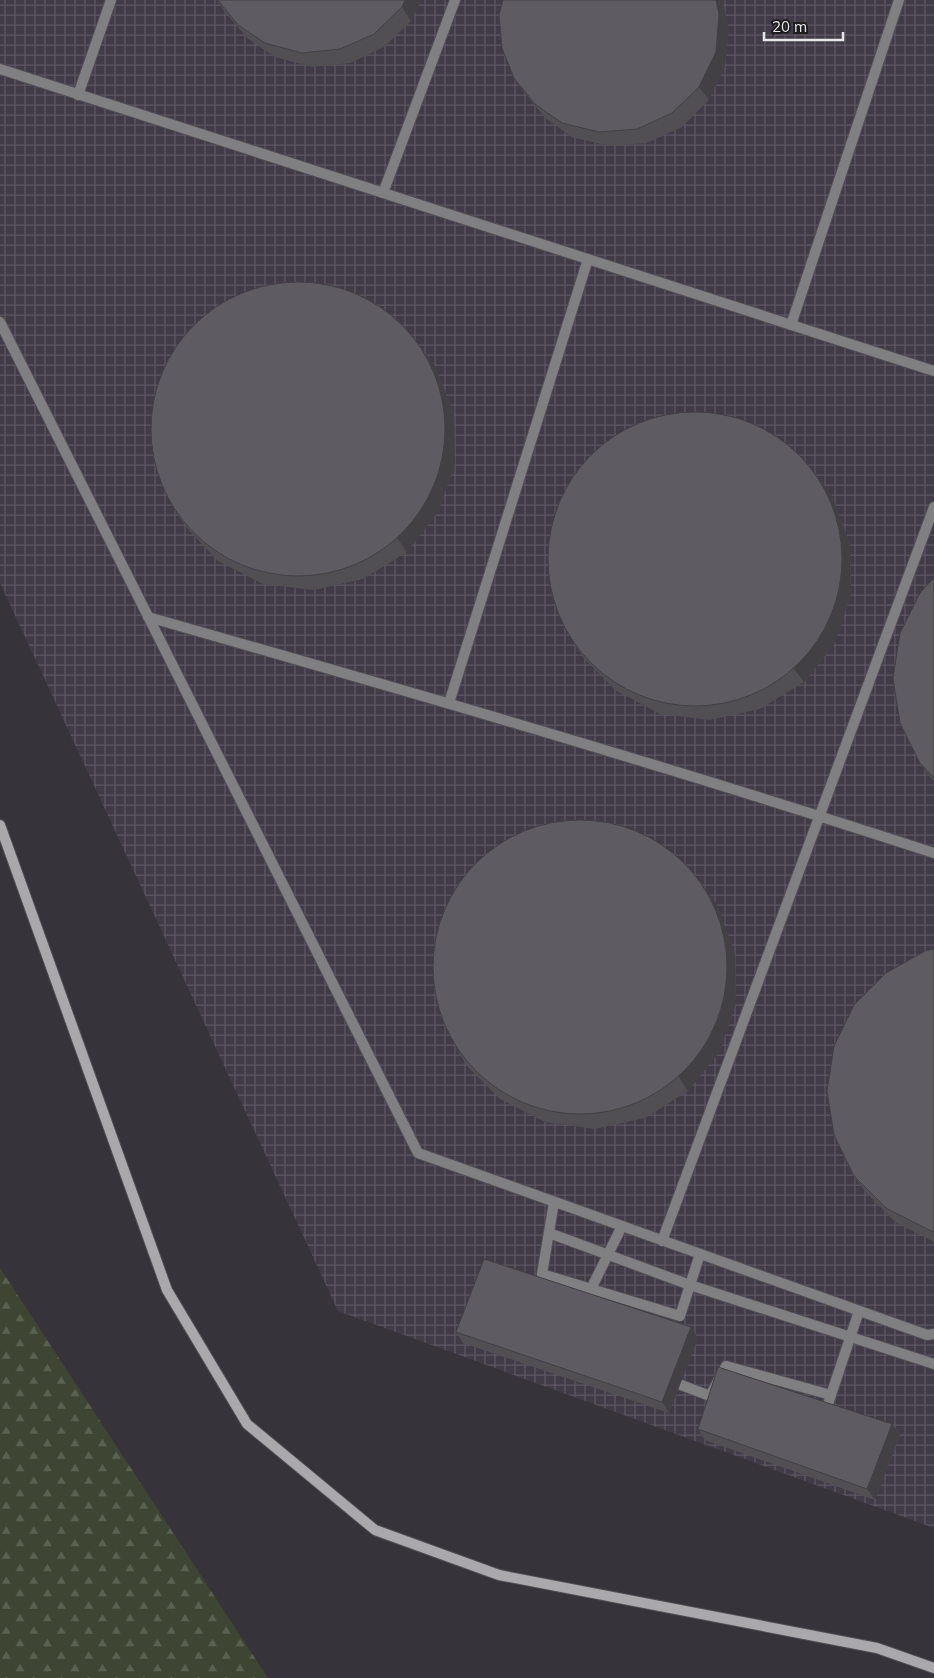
<svg xmlns="http://www.w3.org/2000/svg" width="934" height="1678" font-family="Mulish,sans-serif">
<defs>
<pattern id="industrial-grid" width="8" height="8" patternUnits="userSpaceOnUse" patternTransform="scale(1.25)"><rect width="8" height="8" fill="#403b47"/><path d="M0 4h8M4 0v8" fill="none" stroke="#5c5762"/></pattern>
<pattern id="forest-firs" width="22" height="20" patternUnits="userSpaceOnUse" patternTransform="scale(1.25)"><rect width="22" height="20" fill="#3e4633"/><path d="M5 1l3.5 6h-7zM16 11l3.5 6h-7z" fill="#5a6151"/></pattern>
</defs>
<rect width="100%" height="100%" fill="#36343a"/>
<!-- industrial -->
<path fill="url(#industrial-grid)" d="M 0,0 L 934,0 L 934,1528 L 338,1311 L 0,583 Z"/>
<!-- forest -->
<path fill="url(#forest-firs)" d="M 0,1268 L 268,1678 L 0,1678 Z"/>
<g fill="none" stroke-linecap="round" stroke-linejoin="round">
<!-- minor casing -->
<g stroke="#525056" stroke-width="12">
<g id="minor">
<path d="M 0,69 L 934,371"/>
<path d="M 78,95 L 111,0"/>
<path d="M 383,193 L 455,0"/>
<path d="M 0,322 L 418,1153 L 927,1335 L 934,1334"/>
<path d="M 791,325 L 899,0"/>
<path d="M 148,617 C 411,692 674,768 934,853"/>
<path d="M 449,703 L 588,259"/>
<path d="M 554,1202 L 542,1274 L 680,1316 L 700,1254"/>
<path d="M 549,1233 L 690,1285 L 934,1364"/>
<path d="M 662,1241 L 934,507"/>
<path d="M 588,1295 L 622,1226"/>
<path d="M 676,1383 L 710,1396 L 726,1366 L 831,1395"/>
<path d="M 824,1416 L 859,1311"/>
</g>
</g>
<!-- secondary casing -->
<g stroke="#525056" stroke-width="12">
<path id="secondary" d="M 0,825 L 167,1290 L 247,1424 L 375,1530 L 499,1575 L 877,1648 L 934,1668"/>
</g>
<!-- minor -->
<use href="#minor" stroke="#807f82" stroke-width="10"/>
<!-- secondary -->
<use href="#secondary" stroke="#aaa8ad" stroke-width="10"/>
</g>
<!-- wall -->
<g fill="#514f54">
<path d="M 217,0 L 421,0 L 411,21 L 384,47 L 350,63 L 312,67 L 275,57 L 247,38 L 226,13 Z"/>
<path d="M 503,0 L 722,0 L 729,28 L 725,66 L 709,100 L 682,127 L 647,143 L 609,146 L 572,137 L 545,118 L 524,92 L 514,78 Z"/>
<path d="M 435,366 L 454,414 L 455,464 L 438,512 L 407,552 L 363,579 L 314,590 L 263,584 L 218,561 L 187,528 L 177,514 Z"/>
<path d="M 822,482 L 832,496 L 850,544 L 851,594 L 835,643 L 804,682 L 760,709 L 710,720 L 660,714 L 615,690 L 584,658 L 574,644 Z"/>
<path d="M 934,578 L 934,781 L 930,777 L 920,763 Z"/>
<path d="M 707,891 L 717,905 L 735,953 L 736,1003 L 720,1051 L 688,1091 L 645,1118 L 595,1129 L 545,1122 L 500,1099 L 468,1067 L 459,1053 Z"/>
<path d="M 934,949 L 934,1242 L 895,1222 L 864,1190 L 854,1176 Z"/>
<path d="M 456,1332 L 698,1338 L 669,1413 L 463,1343 Z"/>
<path d="M 892,1424 L 900,1435 L 875,1500 L 705,1440 L 698,1429 Z"/>
</g>
<!-- shaded-wall -->
<g fill="#424045">
<path d="M 405,0 L 421,0 L 411,21 L 402,7 Z"/>
<path d="M 716,0 L 722,0 L 729,28 L 725,66 L 709,100 L 699,87 Z"/>
<path d="M 426,353 L 435,366 L 454,414 L 455,464 L 438,512 L 407,552 L 397,538 Z"/>
<path d="M 822,482 L 832,496 L 850,544 L 851,594 L 835,643 L 804,682 L 794,669 Z"/>
<path d="M 707,891 L 717,905 L 735,953 L 736,1003 L 720,1051 L 688,1091 L 679,1077 Z"/>
<path d="M 691,1327 L 698,1338 L 669,1413 L 662,1402 Z"/>
<path d="M 892,1424 L 900,1435 L 875,1500 L 867,1489 Z"/>
</g>
<!-- building -->
<g fill="#5e5c62" stroke="#424045">
<path d="M 218,0 L 405,0 L 402,7 L 374,34 L 340,49 L 302,53 L 265,43 L 238,25 Z"/>
<path d="M 503,0 L 716,0 L 719,14 L 716,52 L 699,87 L 672,113 L 637,129 L 599,132 L 562,123 L 535,104 L 514,78 L 502,48 L 499,15 Z"/>
<circle cx="298" cy="429" r="147"/>
<circle cx="695" cy="559" r="147"/>
<path d="M 934,578 L 934,778 L 920,763 L 900,723 L 893,678 L 900,633 L 920,593 Z"/>
<circle cx="580" cy="967" r="147"/>
<path d="M 934,949 L 934,1232 L 931,1231 L 886,1208 L 854,1176 L 834,1135 L 827,1091 L 834,1046 L 854,1005 L 886,973 L 925,951 Z"/>
<path d="M 484,1259 L 691,1327 L 662,1402 L 456,1332 Z"/>
<path d="M 718,1367 L 892,1424 L 867,1489 L 698,1429 Z"/>
</g>
<!-- scale -->
<path d="M764 32v8h79v-8" fill="none" stroke="#e7e6ea" stroke-width="2.5"/>
<text x="772" y="32" font-size="15" fill="#e7e6ea" stroke="#1d1d1f" stroke-width="4" paint-order="stroke">20 m</text>
</svg>
